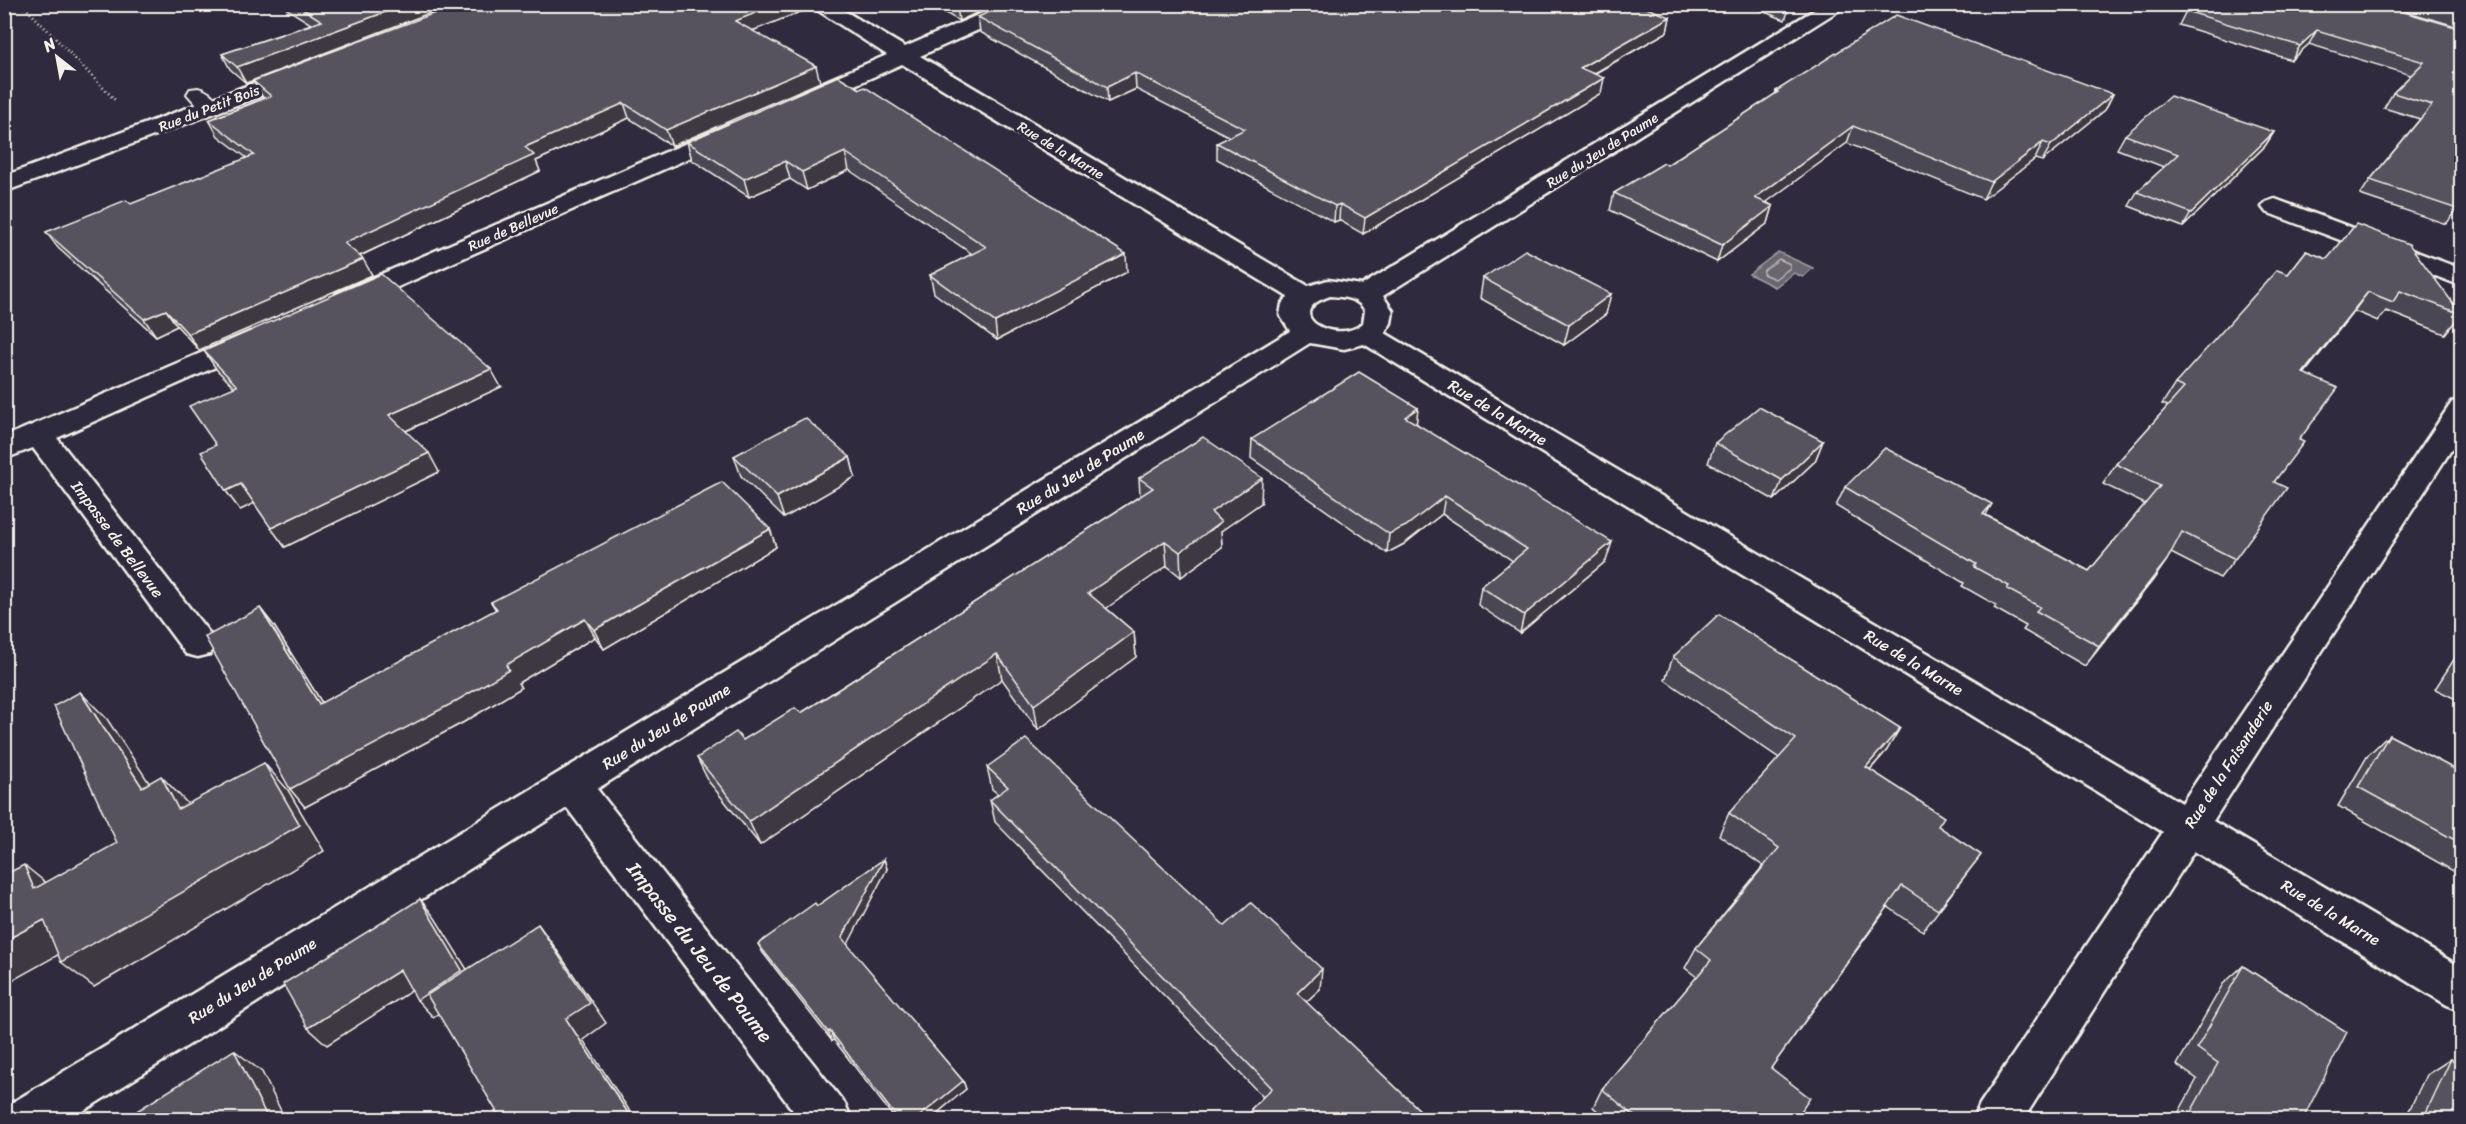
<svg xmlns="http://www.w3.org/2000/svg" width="2466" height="1124" font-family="Sriracha,sans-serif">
<rect width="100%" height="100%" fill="#2f2a3d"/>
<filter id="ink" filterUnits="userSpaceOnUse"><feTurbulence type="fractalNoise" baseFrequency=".0167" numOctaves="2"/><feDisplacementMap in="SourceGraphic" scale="12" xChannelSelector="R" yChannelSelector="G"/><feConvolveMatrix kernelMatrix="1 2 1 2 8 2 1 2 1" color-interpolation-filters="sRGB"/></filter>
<g filter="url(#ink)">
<!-- water -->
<path fill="#6a6670" stroke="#a19ea0" stroke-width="1.5" d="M 1778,252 L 1813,268 L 1803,277 L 1794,273 L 1775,287 L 1749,274 Z"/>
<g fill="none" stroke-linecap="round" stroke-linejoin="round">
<!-- shore -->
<path stroke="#bdb9b8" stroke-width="1.5" d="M 1779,259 L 1790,264 L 1790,268 L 1775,279 L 1763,274 L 1764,270 Z"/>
<!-- service casing -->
<g stroke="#f4f1e8" stroke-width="4">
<path id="service" d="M 198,88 C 208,90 216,98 222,107 L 219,112 L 203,112 L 187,94 L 190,89 Z"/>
</g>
<!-- minor casing -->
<g stroke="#f4f1e8" stroke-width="5">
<g id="minor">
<path d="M 808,4 L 833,4 L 905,47 L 1003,4 L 1031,4 L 1028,8 L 920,56 L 1308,286 L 1328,280 L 1362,285 L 1824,4 L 1849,4 L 1383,296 L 1393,311 L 1391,323 L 1385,333 L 2182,803 L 2452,402 L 2462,399 L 2462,433 L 2213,821 L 2462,968 L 2462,1011 L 2447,1005 L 2194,851 L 2023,1120 L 1973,1120 L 1980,1104 L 2163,832 L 1364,344 L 1344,349 L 1310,343 L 597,789 L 845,1104 L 852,1120 L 800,1120 L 567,808 L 69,1120 L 4,1120 L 10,1104 L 1290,331 L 1280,315 L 1282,304 L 1288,297 L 902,64 L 814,103 L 798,103 L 795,98 L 798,93 L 887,55 ZM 1330,296 C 1343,297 1359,298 1365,311 L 1363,323 C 1336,347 1278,313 1330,296 Z"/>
<path d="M 300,66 L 308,68 L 311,73 L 308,78 L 4,192 L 4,176 Z"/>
<path d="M 731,124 L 739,126 L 743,131 L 739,136 L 357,305 L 347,307 L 337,305 L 333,299 L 337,293 Z"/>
<path d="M 2275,199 L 2462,269 L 2462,286 L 2266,212 L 2262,207 L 2266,202 Z"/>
<path d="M 250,332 L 260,335 L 264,341 L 260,347 L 57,438 L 210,634 L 215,644 L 210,654 L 198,657 L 186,654 L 33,448 L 4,459 L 4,437 Z"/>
</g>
</g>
<!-- path -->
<path stroke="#f4f1e8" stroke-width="3" stroke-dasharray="1 3" stroke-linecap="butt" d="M 22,4 L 116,101"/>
<!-- service -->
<use href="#service" fill="#2f2a3d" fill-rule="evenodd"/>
<!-- minor -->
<use href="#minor" fill="#2f2a3d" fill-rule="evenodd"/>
</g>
<!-- wall -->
<g fill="#4a4752" stroke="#f4f1e8" stroke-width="1.5">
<path d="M 279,4 L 453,4 L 246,83 L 230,69 L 222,54 L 311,24 Z"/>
<path d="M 930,4 L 996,4 L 959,21 Z"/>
<path d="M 1744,4 L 1791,4 L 1785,20 Z"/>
<path d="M 2381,4 L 2462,4 L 2462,28 Z"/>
<path d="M 810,8 L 752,31 L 820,82 L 672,146 L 629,118 L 536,161 L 540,171 L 360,256 L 372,275 L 199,350 L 177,326 L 156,336 L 58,248 L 46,232 L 131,204 L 247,158 L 218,136 L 209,120 L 264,98 L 262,96 L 253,81 Z"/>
<path d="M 2186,11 L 2462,29 L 2462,205 L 2446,224 L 2360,195 L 2370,180 L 2420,119 L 2384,108 L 2393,93 L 2411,75 L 2309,44 L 2291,60 L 2179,25 Z"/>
<path d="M 978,17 L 1670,17 L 1667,32 L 1594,74 L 1601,93 L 1363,234 L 1339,220 L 1334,222 L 1217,159 L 1217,143 L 1230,137 L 1136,89 L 1108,102 L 980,32 Z"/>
<path d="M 838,76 L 1127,272 L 997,340 L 934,293 L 930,275 L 972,254 L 849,170 L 807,190 L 790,179 L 749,197 L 692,160 L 687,142 Z"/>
<path d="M 1776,91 L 2113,94 L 2105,110 L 2042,161 L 2035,159 L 1983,199 L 1847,143 L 1766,202 L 1773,206 L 1768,223 L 1717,262 L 1610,210 L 1614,193 L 1667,165 L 1775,95 Z"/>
<path d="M 2274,132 L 2265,146 L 2183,227 L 2129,206 L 2137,192 L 2164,167 L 2117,149 L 2125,135 Z"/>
<path d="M 2306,251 L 2461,314 L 2445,334 L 2386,311 L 2378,321 L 2354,311 L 2304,373 L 2299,440 L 2274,482 L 2235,559 L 2220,578 L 2171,553 L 2153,580 L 2085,666 L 2023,630 L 2026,626 L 1994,608 L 1996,605 L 1962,586 L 1964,583 L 1836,506 L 1845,487 L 1986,515 L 2089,571 L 2145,504 L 2103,484 L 2116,464 L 2168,406 L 2162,404 L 2175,384 L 2288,274 Z"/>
<path d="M 1483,278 L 1606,314 L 1564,345 L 1480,298 Z"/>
<path d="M 204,351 L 501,387 L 406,431 L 439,472 L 285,547 L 254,503 L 240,510 L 226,491 L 216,445 L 234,387 L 217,370 Z"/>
<path d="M 1418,408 L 1416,423 L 1606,561 L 1520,633 L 1478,605 L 1481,587 L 1513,561 L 1442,514 L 1404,544 L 1387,553 L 1251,458 L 1252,439 Z"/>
<path d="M 1823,441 L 1815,461 L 1774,500 L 1708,463 L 1715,443 Z"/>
<path d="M 734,456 L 850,457 L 855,477 L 784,518 L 741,476 Z"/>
<path d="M 1139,478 L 1261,503 L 1221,531 L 1222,547 L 1181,577 L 1167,566 L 1106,608 L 1134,632 L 1136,657 L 1038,730 L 1002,679 L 760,845 L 709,782 L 697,758 L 743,740 L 801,713 L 836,691 L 1140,496 Z"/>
<path d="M 770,529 L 776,547 L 604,649 L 595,637 L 518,683 L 521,688 L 464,722 L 305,807 L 290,789 L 260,608 L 274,626 L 322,703 L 496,610 L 491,602 Z"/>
<path d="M 2462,621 L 2462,633 L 2456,630 Z"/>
<path d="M 2462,647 L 2462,702 L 2435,689 Z"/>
<path d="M 1673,657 L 1887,750 L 1870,770 L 1938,826 L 1981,855 L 1923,931 L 1888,907 L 1771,1068 L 1796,1119 L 1607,1119 L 1593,1107 L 1602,1089 L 1697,977 L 1685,968 L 1696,948 L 1763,866 L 1719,835 L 1729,813 L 1779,758 L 1665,680 Z"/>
<path d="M 2389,735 L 2462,773 L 2462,876 L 2338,806 L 2368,755 Z"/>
<path d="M 987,767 L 1320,989 L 1306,1002 L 1429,1119 L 1250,1119 L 1251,1109 L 1263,1097 L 995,822 L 990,800 L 998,794 L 992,789 Z"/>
<path d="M 884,859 L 887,869 L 847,945 L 963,1081 L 966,1089 L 930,1119 L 895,1119 L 834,1040 L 832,1041 L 763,953 L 758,944 L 817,906 Z"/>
<path d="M 2243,966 L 2303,1119 L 2175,1119 L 2197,1079 L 2177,1065 L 2223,984 Z"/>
<path d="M 2451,1059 L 2462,1119 L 2405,1119 L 2426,1075 Z"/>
</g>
<!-- shaded-wall -->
<g fill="#3c3942" stroke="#f4f1e8" stroke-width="1.5">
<path d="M 407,4 L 453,4 L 246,83 L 237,67 Z"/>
<path d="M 778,4 L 809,4 L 810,8 L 739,36 L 735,21 Z"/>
<path d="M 960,4 L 996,4 L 959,21 L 957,6 Z"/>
<path d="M 1670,17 L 1667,32 L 1577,83 L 1580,68 Z"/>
<path d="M 2317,30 L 2309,44 L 2291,60 L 2300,46 Z"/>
<path d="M 816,66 L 820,82 L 672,146 L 666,130 Z"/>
<path d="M 1135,73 L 1136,89 L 1108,102 L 1107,87 Z"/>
<path d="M 1604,78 L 1601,93 L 1363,234 L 1365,218 Z"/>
<path d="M 2113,94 L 2105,110 L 2042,161 L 2051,145 Z"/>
<path d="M 624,103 L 629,118 L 536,161 L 540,171 L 353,259 L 344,243 L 525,147 Z"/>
<path d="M 1853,126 L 1847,143 L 1749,215 L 1755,198 Z"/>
<path d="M 2274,132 L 2265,146 L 2183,227 L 2191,213 Z"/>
<path d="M 2043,142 L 2035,159 L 1983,199 L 1991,182 Z"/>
<path d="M 845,152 L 849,170 L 807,190 L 802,172 Z"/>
<path d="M 785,161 L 790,179 L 749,197 L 744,179 Z"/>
<path d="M 1340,204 L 1339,220 L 1334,222 L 1335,206 Z"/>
<path d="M 1773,206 L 1768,223 L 1717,262 L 1722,245 Z"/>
<path d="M 1126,254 L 1127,272 L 997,340 L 995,322 Z"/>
<path d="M 363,259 L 372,275 L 199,350 L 188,334 Z"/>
<path d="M 2368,292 L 2354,311 L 2289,393 L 2303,373 Z"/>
<path d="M 1611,294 L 1606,314 L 1564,345 L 1569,325 Z"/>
<path d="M 166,310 L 177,326 L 156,336 L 144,319 Z"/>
<path d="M 491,369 L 501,387 L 401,433 L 389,415 Z"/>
<path d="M 1418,408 L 1416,427 L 1405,417 Z"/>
<path d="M 1823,441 L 1815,461 L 1774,500 L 1782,480 Z"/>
<path d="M 429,453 L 439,472 L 285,547 L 271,528 Z"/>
<path d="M 850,457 L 855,477 L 784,518 L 777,497 Z"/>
<path d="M 1262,478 L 1261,503 L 1221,531 L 1222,547 L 1181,577 L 1180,552 L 1211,512 Z"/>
<path d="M 241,484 L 255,503 L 240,510 L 226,491 Z"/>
<path d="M 1445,496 L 1442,514 L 1404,544 L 1387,553 L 1389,534 Z"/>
<path d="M 1992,504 L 1981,524 L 1983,514 Z"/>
<path d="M 770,529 L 776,547 L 604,649 L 594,630 Z"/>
<path d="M 1165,541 L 1167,566 L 1091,619 L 1088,593 Z"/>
<path d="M 1612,542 L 1606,561 L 1520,633 L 1524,615 Z"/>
<path d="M 2167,560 L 2153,580 L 2085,666 L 2099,646 Z"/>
<path d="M 260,608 L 274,626 L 334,722 L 319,704 Z"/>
<path d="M 585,619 L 595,637 L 518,683 L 521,688 L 464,722 L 305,807 L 290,789 Z"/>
<path d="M 1134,632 L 1136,657 L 1038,730 L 1034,705 Z"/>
<path d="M 997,654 L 1002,679 L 760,845 L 749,821 Z"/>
<path d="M 80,692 L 107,719 L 169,813 L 142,787 Z"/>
<path d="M 1900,728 L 1887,750 L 1853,789 L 1866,767 Z"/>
<path d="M 264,763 L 288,790 L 324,851 L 94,987 L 61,962 Z"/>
<path d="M 161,776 L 187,803 L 205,836 L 178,809 Z"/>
<path d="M 884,859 L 887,869 L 846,948 L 842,938 Z"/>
<path d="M 24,865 L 55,890 L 34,889 Z"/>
<path d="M 420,899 L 435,918 L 478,987 L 433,1017 L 417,1000 Z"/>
<path d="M 44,920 L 76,945 L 4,985 L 4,941 Z"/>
<path d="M 538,924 L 554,946 L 606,1023 L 583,1040 L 635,1119 L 632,1119 L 566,1019 Z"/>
<path d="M 1322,969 L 1320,989 L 1295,1012 L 1297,993 Z"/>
<path d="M 400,970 L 416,988 L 327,1045 L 308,1028 Z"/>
<path d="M 830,1031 L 834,1040 L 832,1041 L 828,1032 Z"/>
<path d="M 234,1050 L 262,1072 L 285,1119 L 268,1119 Z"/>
<path d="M 963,1081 L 966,1089 L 930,1119 L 916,1119 Z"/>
</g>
<!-- building -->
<g fill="#56525f" stroke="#f4f1e8" stroke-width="1.5">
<path d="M 295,4 L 407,4 L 237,67 L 222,54 L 322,21 Z"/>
<path d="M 459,4 L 778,4 L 735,21 L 816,66 L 666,130 L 624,103 L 525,147 L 534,155 L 344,243 L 363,259 L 188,334 L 166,310 L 144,319 L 46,232 L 126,200 L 131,204 L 254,155 L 209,120 L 271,96 L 253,81 Z"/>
<path d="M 1006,4 L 1636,4 L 1670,17 L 1580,68 L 1604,78 L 1365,218 L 1340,204 L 1335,206 L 1217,143 L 1245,129 L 1135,73 L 1107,87 L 978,17 Z"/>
<path d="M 2193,4 L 2377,4 L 2462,29 L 2462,204 L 2457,209 L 2370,180 L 2432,105 L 2393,93 L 2424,62 L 2317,30 L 2300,46 L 2186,11 Z"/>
<path d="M 2437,4 L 2462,4 L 2462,12 Z"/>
<path d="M 1896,15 L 2113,94 L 2051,145 L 2043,142 L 1991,182 L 1853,126 L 1755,198 L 1773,206 L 1722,245 L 1614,193 L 1664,163 L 1667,165 L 1778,92 L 1776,91 Z"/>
<path d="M 838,76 L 860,89 L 865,87 L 1126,254 L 995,322 L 930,275 L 986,247 L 845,152 L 802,172 L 785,161 L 744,179 L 687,142 Z"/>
<path d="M 2170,96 L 2274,132 L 2191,213 L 2137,192 L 2178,154 L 2125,135 Z"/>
<path d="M 2356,224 L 2409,244 L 2461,314 L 2400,291 L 2393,302 L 2368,292 L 2303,373 L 2338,388 L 2299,440 L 2304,442 L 2274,482 L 2287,488 L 2235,559 L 2182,532 L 2167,560 L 2099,646 L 2036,611 L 2040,607 L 2007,589 L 2009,586 L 1974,567 L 1976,564 L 1845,487 L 1885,448 L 1992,504 L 1983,514 L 2089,571 L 2160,486 L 2116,464 L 2184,388 L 2175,384 L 2277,270 L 2288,274 L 2306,251 L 2327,259 Z"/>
<path d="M 1525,250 L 1611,294 L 1569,325 L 1483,278 Z"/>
<path d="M 381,274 L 491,369 L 389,415 L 429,453 L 271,528 L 241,484 L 226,491 L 201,452 L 216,445 L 189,406 L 237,386 L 204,351 Z"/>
<path d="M 1359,372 L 1418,408 L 1405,417 L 1612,542 L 1524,615 L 1481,587 L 1527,549 L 1445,496 L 1406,526 L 1389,534 L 1252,439 Z"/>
<path d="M 1759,407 L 1823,441 L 1782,480 L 1715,443 Z"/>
<path d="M 805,418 L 850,457 L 777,497 L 734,456 Z"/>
<path d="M 1203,437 L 1262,478 L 1211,512 L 1221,522 L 1180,552 L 1165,541 L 1088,593 L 1134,632 L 1034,705 L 997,654 L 749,821 L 697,758 L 736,732 L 743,740 L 795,708 L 801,713 L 836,691 L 1153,488 L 1139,478 Z"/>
<path d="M 722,482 L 770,529 L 594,630 L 585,619 L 506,665 L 509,670 L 451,704 L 290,789 L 205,637 L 260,608 L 319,704 L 497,609 L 491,602 Z"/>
<path d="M 1719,614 L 1900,728 L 1866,767 L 1944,817 L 1938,826 L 1981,855 L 1938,910 L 1902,886 L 1771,1068 L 1810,1098 L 1796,1119 L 1638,1119 L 1602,1089 L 1711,960 L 1696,948 L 1779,848 L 1729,813 L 1796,739 L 1673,657 Z"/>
<path d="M 2462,660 L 2462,672 L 2456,669 Z"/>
<path d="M 80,692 L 142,787 L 161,776 L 178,809 L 264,763 L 300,825 L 61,962 L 44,920 L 4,941 L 4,875 L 24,865 L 34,889 L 117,843 L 54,706 Z"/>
<path d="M 2389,735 L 2462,773 L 2462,844 L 2358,787 Z"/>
<path d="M 1026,739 L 1225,926 L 1251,903 L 1322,969 L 1297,993 L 1429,1119 L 1261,1119 L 1251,1109 L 1272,1088 L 990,800 L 1008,787 L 987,767 Z"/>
<path d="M 884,859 L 842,938 L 963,1081 L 916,1119 L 898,1119 L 830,1031 L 828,1032 L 758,944 L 815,903 L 817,906 Z"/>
<path d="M 420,899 L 462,970 L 417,1000 L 400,970 L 308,1028 L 283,984 Z"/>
<path d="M 538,924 L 590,1003 L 566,1019 L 632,1119 L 501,1119 L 427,995 Z"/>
<path d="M 2243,966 L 2347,1032 L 2303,1119 L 2187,1119 L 2218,1063 L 2197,1048 Z"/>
<path d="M 234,1050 L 268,1119 L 124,1119 Z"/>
<path d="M 2451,1059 L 2462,1066 L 2462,1119 L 2423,1119 Z"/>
</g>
</g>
<g text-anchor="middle" stroke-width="6" stroke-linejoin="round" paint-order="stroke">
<!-- far-street labels -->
<g font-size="14" fill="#f4f1e8" stroke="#2f2a3d">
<text transform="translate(209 108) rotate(-21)" y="5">Rue du Petit Bois</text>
<text transform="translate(1061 150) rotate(31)" y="5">Rue de la Marne</text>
<text transform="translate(1602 150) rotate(-32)" y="5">Rue du Jeu de Paume</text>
<text transform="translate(513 227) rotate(-24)" y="5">Rue de Bellevue</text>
</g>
<!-- street labels -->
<g font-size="16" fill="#f4f1e8" stroke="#2f2a3d">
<text transform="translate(1498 412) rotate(31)" y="6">Rue de la Marne</text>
<text transform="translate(1080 471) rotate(-32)" y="6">Rue du Jeu de Paume</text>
<text transform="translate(118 539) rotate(53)" y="6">Impasse de Bellevue</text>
<text transform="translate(1914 662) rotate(31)" y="6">Rue de la Marne</text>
<text transform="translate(666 726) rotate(-32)" y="6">Rue du Jeu de Paume</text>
<text transform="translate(2228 764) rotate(-57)" y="6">Rue de la Faisanderie</text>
<text transform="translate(2331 912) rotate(31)" y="6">Rue de la Marne</text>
<text transform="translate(252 980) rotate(-32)" y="6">Rue du Jeu de Paume</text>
</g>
<!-- near-street labels -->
<g font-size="20" fill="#f4f1e8" stroke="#2f2a3d">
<text transform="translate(700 952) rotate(52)" y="7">Impasse du Jeu de Paume</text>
</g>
</g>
<!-- margin -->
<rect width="2466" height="1124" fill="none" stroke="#2f2a3d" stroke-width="24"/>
<rect x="12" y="12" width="2442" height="1100" fill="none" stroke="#f4f1e8" stroke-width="2" filter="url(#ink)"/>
<!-- north arrow -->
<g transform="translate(57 57) rotate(329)" stroke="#2f2a3d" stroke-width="4.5" paint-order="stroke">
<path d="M0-4.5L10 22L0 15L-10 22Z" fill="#f4f1e8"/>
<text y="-9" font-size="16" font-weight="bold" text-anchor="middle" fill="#f4f1e8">N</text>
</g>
</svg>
